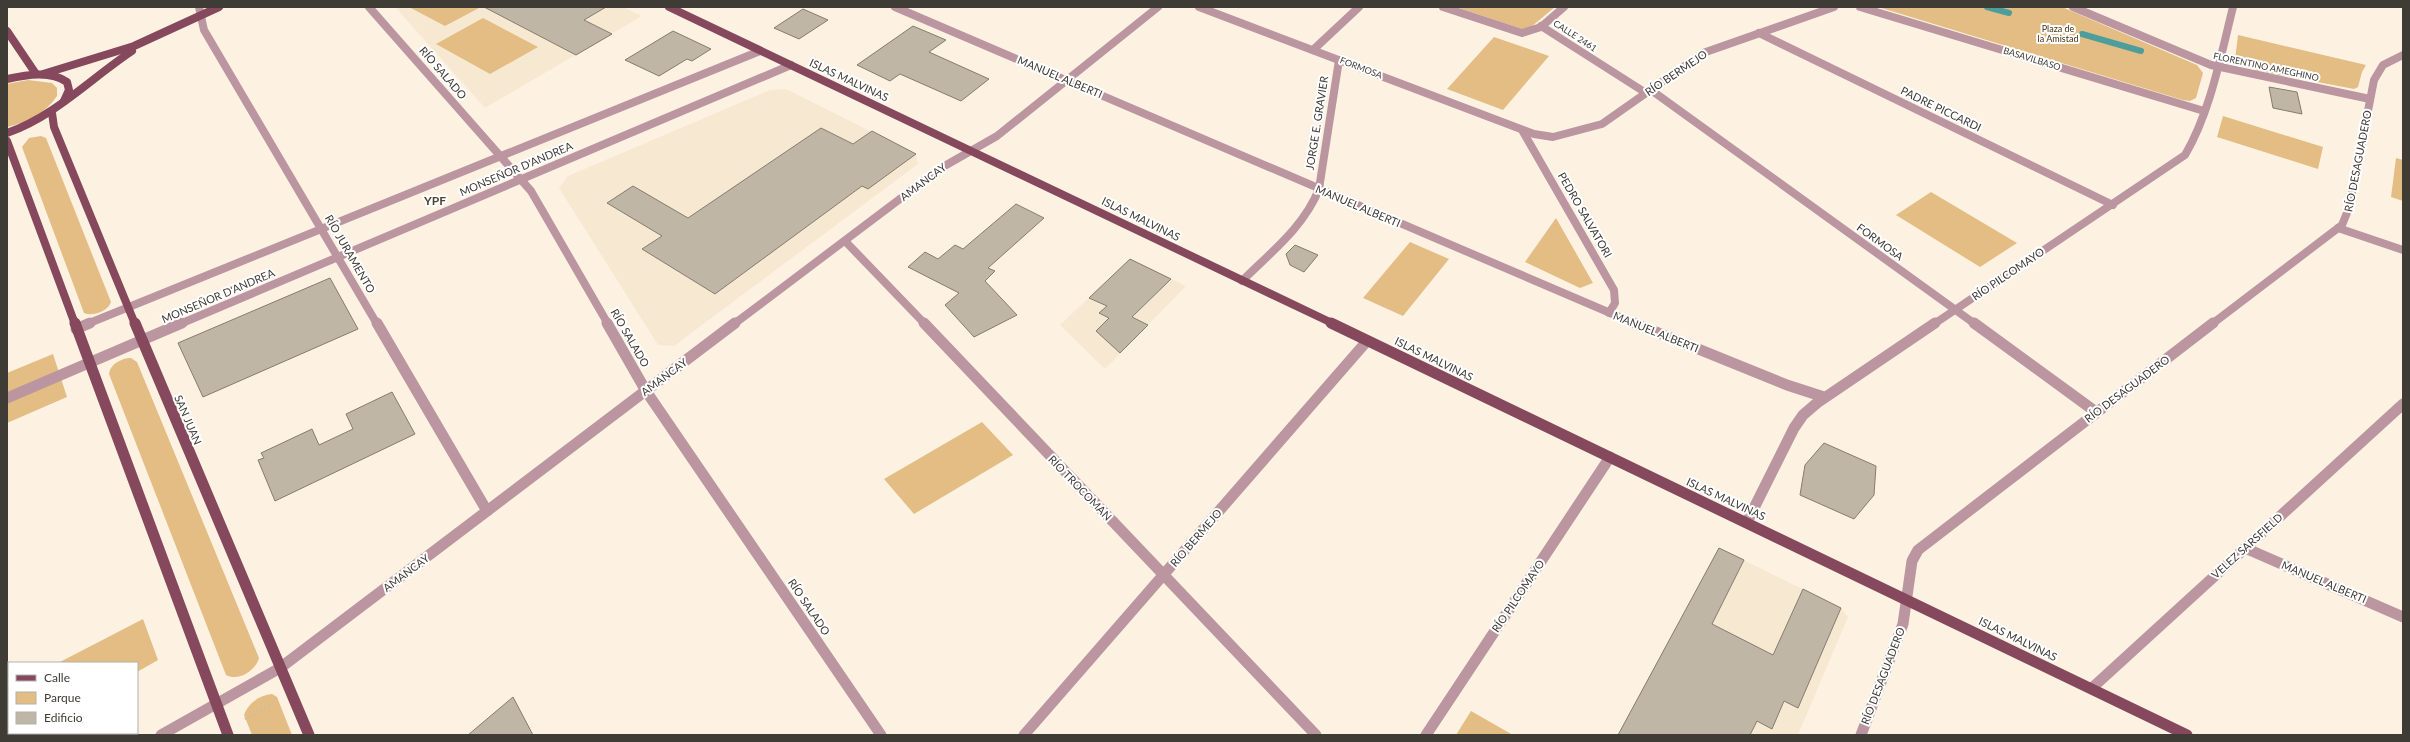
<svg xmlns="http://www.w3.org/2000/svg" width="2410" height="742" font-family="Lato,sans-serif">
<rect width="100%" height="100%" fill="#fdf2e2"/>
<!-- built -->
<g fill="#f7e8d1">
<path d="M 395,7 L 623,7 L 642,16 L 485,108 Z"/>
<path d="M 786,89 L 916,154 L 918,164 L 674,346 L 658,345 L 559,188 L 568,176 L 770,90 Z"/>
<path d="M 1130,259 L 1186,286 L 1105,369 L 1060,325 Z"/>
<path d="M 1719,548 L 1841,608 L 1848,617 L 1798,735 L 1627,735 L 1620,731 Z"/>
</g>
<!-- green -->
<g fill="#e3bd83">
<path d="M 409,7 L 477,7 L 479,8 L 445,26 Z"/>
<path d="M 1456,7 L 1555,7 L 1531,27 L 1522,29 Z"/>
<path d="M 1878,7 L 2062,7 L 2197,65 L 2203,73 L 2196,98 L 2190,101 L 2183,100 Z"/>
<path d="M 483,18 L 538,47 L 490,74 L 436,44 Z"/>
<path d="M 2238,35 L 2366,65 L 2362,72 L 2358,87 L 2354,89 L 2254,70 L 2235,60 Z"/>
<path d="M 1494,37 L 1549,56 L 1503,110 L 1447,89 Z"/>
<path d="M 28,80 L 52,83 L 57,88 L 57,96 C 46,113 27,122 7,127 L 7,84 Z"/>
<path d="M 2223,116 L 2323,147 L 2318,169 L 2217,137 Z"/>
<path d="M 41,136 L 46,138 L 111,302 C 108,311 93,317 84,313 L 22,147 L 29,138 Z"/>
<path d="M 2396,158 L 2403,160 L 2403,201 L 2391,197 Z"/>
<path d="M 1931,192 L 2017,243 L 1980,267 L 1896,215 Z"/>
<path d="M 1556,218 L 1593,283 L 1580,288 L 1525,262 Z"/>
<path d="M 1410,242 L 1449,259 L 1403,316 L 1363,298 Z"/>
<path d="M 53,354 L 67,397 L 7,423 L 7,373 Z"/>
<path d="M 131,358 L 137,362 L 259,658 C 256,670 239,682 226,675 L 109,374 C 110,364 122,358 131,358 Z"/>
<path d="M 982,422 L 1013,455 L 914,514 L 884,479 Z"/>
<path d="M 143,619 L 158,660 L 137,672 L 137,663 L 58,663 Z"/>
<path d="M 272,694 L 277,697 L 292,735 L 252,735 L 244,715 C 248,703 260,695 272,694 Z"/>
<path d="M 1471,711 L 1513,735 L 1456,735 Z"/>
</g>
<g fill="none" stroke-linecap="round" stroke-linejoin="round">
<!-- stream -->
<g stroke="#4c9d9c" stroke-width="6">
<path d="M 1987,7 L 2009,13"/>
<path d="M 2082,34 L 2141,51"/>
</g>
</g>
<!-- building -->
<g fill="#c0b6a6" stroke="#867c6e">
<path d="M 484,7 L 606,7 L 584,20 L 612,34 L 576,55 Z"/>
<path d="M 803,9 L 828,20 L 799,39 L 774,28 Z"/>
<path d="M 913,26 L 946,40 L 929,52 L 989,79 L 961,101 L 900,74 L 890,81 L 857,65 Z"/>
<path d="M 673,31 L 711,49 L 692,61 L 687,59 L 659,76 L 625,60 Z"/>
<path d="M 2269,87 L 2297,92 L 2302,114 L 2273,108 Z"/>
<path d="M 821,128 L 853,144 L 872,131 L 916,154 L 868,189 L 862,186 L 715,294 L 642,249 L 662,236 L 607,203 L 633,186 L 688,218 Z"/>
<path d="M 1016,204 L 1044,218 L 988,268 L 995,271 L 985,281 L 1017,315 L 974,337 L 945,305 L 959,293 L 908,267 L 925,252 L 938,259 L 955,245 L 963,249 Z"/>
<path d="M 1295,245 L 1318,255 L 1304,272 L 1290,265 L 1286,254 Z"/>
<path d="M 1130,259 L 1171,279 L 1132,317 L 1148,325 L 1120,353 L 1096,331 L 1109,318 L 1099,313 L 1107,306 L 1089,298 Z"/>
<path d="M 330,278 L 358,329 L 203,397 L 178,343 Z"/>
<path d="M 392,392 L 415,434 L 275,501 L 258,460 L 264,458 L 261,453 L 312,429 L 319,445 L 353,429 L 346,414 Z"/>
<path d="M 1824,443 L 1876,466 L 1874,495 L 1854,519 L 1800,495 L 1805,465 Z"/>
<path d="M 1719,548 L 1744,560 L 1712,624 L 1773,655 L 1803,589 L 1841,608 L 1798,708 L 1784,701 L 1772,729 L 1757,721 L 1750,735 L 1618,735 Z"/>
<path d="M 513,697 L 533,735 L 468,735 Z"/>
</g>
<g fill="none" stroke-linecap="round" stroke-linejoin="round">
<!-- path -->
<path stroke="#c4bbae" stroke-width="2.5" stroke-dasharray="1 3.5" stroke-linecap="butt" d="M 245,719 L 276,702"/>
<!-- minor-far1 -->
<g stroke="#bb96a0" stroke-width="8">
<path d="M 199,7 L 204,30 L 377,324"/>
<path d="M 369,7 L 531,191 L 608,324"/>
<path d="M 895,7 L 1636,324"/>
<path d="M 1199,7 L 1534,134 L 1553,137 L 1602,124 L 1703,53 L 1834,7"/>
<path d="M 1443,7 L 1522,33 L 1541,27 L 1564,7"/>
<path d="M 1860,7 L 2204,111"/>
<path d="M 2073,7 L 2211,65 L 2370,99"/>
<path d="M 1541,26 L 1646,93"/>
<path d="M 1759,33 L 2113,205"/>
<path d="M 1313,50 L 1359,7"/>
<path d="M 1651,90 L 1975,324"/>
<path d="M 1522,130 L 1614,290 L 1615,303 L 1609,313"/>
<path d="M 2338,228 L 2403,250"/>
<path d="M 845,241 L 925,324"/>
<path d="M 1242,281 C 1270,253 1304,227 1319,189 L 1339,60"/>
<path d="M 87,324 L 760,51"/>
<path d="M 180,324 L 791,65"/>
<path d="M 734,324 L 941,168 L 997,136 L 1158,7"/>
<path d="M 1934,324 L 2185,155 C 2210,113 2221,55 2233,7"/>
<path d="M 2212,324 L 2342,225 L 2349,208 L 2374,80 L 2383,65 L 2403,55"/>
</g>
<!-- minor -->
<g stroke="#bb96a0" stroke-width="11">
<path d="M 377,323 L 487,511"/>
<path d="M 607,323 L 646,391 L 881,735"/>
<path d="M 924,323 L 1316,735"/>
<path d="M 1634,323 L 1787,385 L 1824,397"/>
<path d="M 1974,323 L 2096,412"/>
<path d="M 76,329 L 90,323"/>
<path d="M 7,398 L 182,323"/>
<path d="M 1747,522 L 1794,428 L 1803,415 L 1817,403 L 1935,323"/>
<path d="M 2245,548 L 2403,617"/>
<path d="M 2092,688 L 2403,404"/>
<path d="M 161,735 L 280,668 L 735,323"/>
<path d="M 1024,735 L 1367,341"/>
<path d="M 1426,735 L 1610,457"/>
<path d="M 1861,735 L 1903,624 L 1912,561 L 1918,550 L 2213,323"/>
</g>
<!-- major-far1 -->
<g stroke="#86485c" stroke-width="8">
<path d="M 669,7 L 1334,324"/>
<path d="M 7,31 L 36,74"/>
<path d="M 43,74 L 134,46 L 219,7"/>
<path d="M 7,79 C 26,75 50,70 67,82 L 69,90 L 64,101"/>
<path d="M 52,113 L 54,127 L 135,324"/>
<path d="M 7,133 C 55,116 90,79 132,51"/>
<path d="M 7,141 L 75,324"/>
</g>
<!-- major -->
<g stroke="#86485c" stroke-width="11">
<path d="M 75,323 L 228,735"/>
<path d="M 135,323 L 309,735"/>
<path d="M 1331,323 L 2187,735"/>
</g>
</g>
<g text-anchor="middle" stroke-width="4" stroke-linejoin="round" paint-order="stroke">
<!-- far-park labels -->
<g font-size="9" fill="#443111" stroke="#fff">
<text x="2058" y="32">Plaza de<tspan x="2058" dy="10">la Amistad</tspan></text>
</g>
<!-- far-street labels -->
<g font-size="9" fill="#3f3b35" stroke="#fff">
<text transform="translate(1575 36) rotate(33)" y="3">CALLE 2461</text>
<text transform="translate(2032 59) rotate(17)" y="3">BASAVILBASO</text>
<text transform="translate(2266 67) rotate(12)" y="3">FLORENTINO AMEGHINO</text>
<text transform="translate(1361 68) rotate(21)" y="3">FORMOSA</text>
</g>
<!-- street labels -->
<g font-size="11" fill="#3f3b35" stroke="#fff">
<text transform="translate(443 73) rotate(49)" y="4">RÍO SALADO</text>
<text transform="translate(1676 73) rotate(-34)" y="4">RÍO BERMEJO</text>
<text transform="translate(1060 77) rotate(23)" y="4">MANUEL ALBERTI</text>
<text transform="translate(849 80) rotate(25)" y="4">ISLAS MALVINAS</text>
<text transform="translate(1941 109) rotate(26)" y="4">PADRE PICCARDI</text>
<text transform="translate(1317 123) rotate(-81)" y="4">JORGE E. GRAVIER</text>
<text transform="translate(2358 161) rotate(-79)" y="4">RÍO DESAGUADERO</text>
<text transform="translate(516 169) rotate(-23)" y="4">MONSEÑOR D'ANDREA</text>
<text transform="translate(923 182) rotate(-37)" y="4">AMANCAY</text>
<text transform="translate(1358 206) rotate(23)" y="4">MANUEL ALBERTI</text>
<text transform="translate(1585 215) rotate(60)" y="4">PEDRO SALVATORI</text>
<text transform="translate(1141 219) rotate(26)" y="4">ISLAS MALVINAS</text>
<text transform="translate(1880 242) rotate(36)" y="4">FORMOSA</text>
<text transform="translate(350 254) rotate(60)" y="4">RÍO JURAMENTO</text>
<text transform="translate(2008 274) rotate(-34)" y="4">RÍO PILCOMAYO</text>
<text transform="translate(218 296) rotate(-23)" y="4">MONSEÑOR D'ANDREA</text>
<text transform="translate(1656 332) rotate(22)" y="4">MANUEL ALBERTI</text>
<text transform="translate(630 338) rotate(60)" y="4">RÍO SALADO</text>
<text transform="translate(1434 359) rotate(26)" y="4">ISLAS MALVINAS</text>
<text transform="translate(664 377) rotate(-37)" y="4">AMANCAY</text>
<text transform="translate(2127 389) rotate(-37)" y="4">RÍO DESAGUADERO</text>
<text transform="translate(188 420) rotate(67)" y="4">SAN JUAN</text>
<text transform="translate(1080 488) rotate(46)" y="4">RÍO TROCOMAN</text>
<text transform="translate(1726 499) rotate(25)" y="4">ISLAS MALVINAS</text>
<text transform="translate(1196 538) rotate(-49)" y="4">RÍO BERMEJO</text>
<text transform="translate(2247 546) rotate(-42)" y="4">VELEZ SARSFIELD</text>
<text transform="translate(406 573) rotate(-37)" y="4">AMANCAY</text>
<text transform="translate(2324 582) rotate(23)" y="4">MANUEL ALBERTI</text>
<text transform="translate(1518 596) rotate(-56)" y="4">RÍO PILCOMAYO</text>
<text transform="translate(809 607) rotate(56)" y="4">RÍO SALADO</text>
<text transform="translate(2018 639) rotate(26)" y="4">ISLAS MALVINAS</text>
<text transform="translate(1883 676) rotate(-69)" y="4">RÍO DESAGUADERO</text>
</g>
<!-- neighbourhood labels -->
<g font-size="12" font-weight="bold" fill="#4c4336" stroke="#fff">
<text x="435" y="205">YPF</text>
</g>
</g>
<!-- border -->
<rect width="2410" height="742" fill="none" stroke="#3f3b35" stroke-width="16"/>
<!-- legend -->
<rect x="8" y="662" width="130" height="72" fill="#ffffff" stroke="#b2b1ae"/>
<rect x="16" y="675" width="20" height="6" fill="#86485c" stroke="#b2b1ae"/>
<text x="44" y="682" font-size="12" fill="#3f3b35">Calle</text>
<rect x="16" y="692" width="20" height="12" fill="#e3bd83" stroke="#b2b1ae"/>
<text x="44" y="702" font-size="12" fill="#3f3b35">Parque</text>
<rect x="16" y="712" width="20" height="12" fill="#c0b6a6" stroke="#b2b1ae"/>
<text x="44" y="722" font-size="12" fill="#3f3b35">Edificio</text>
</svg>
